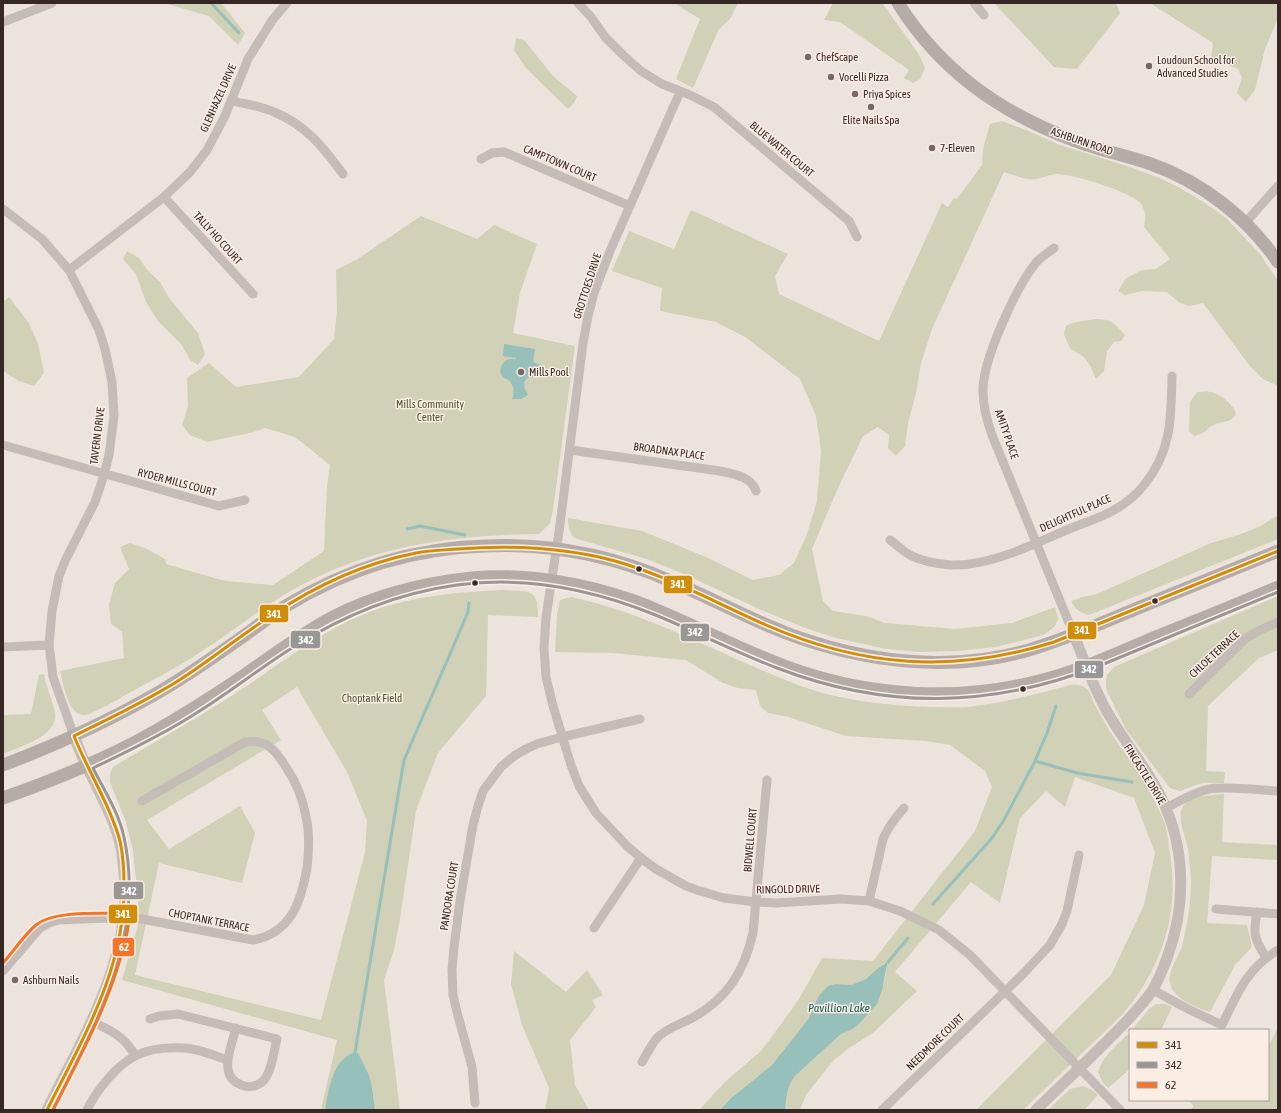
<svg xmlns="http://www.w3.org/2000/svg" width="1281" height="1113" font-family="'Asap Condensed',sans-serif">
<rect width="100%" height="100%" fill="#ede3dd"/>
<!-- green -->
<g fill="#d0d1b6" fill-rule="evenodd">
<path d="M 164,3 L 221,3 L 245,33 L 238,45 L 209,16 Z"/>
<path d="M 674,3 L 738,3 L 730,19 L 719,29 L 693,88 L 676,79 L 700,19 Z"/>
<path d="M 833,3 L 882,3 L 918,53 L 925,68 L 920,79 L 913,83 L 904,78 L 909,70 L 840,22 L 824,20 Z"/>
<path d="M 994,3 L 1116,3 L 1120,13 L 1077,69 L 1054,67 Z"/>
<path d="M 1150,3 L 1278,3 L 1278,18 L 1265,49 L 1255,90 L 1246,102 L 1237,93 L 1242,78 L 1238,69 L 1211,58 L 1213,43 Z"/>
<path d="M 516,38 L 524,40 L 553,76 L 577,96 L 574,103 L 568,109 L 526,68 L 514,50 Z"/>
<path d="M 1002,121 L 1026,130 L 1060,145 L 1130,167 L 1162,179 L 1180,188 L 1205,203 L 1227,219 L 1260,254 L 1278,281 L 1278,388 L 1276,385 L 1263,379 L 1249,365 L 1203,303 L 1190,306 L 1180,303 L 1167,292 L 1142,291 L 1125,295 L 1118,291 L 1126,278 L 1142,270 L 1156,269 L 1170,259 L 1144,227 C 1146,218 1146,212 1141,204 C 1133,192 1072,174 1057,174 C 1050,174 1043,178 1036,179 C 1025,180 1014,175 1004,172 L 932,329 L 921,363 L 916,393 L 908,423 L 905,446 L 896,456 L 888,448 L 889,435 L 878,427 L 863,436 L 838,488 L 812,549 L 823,601 L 833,611 L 866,616 L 885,623 L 955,629 L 1012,623 L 1055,607 L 1058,619 L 1055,626 L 1049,631 L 1043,635 L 996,647 L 957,651 L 919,652 L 886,649 L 836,638 L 805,628 L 759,609 L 684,574 L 647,559 L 574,538 C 569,531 568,526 568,518 L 642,531 L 706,557 L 753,580 L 779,575 L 794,563 L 806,537 L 817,501 L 821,451 L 816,416 L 800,379 L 745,337 L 716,322 L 660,311 L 662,288 L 612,271 L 629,231 L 674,249 L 691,210 L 788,254 L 775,276 L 779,294 L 879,341 L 942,203 L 948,207 L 954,198 L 957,199 L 982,165 L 983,149 L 990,124 Z"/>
<path d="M 421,216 L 477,239 L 494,225 L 537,244 L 520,293 L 513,333 L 575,346 L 553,510 L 550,523 L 539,534 C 449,535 368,546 289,592 C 258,610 230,634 199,653 C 177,668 152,680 129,693 C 120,698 93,714 85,715 C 68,716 63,683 60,671 L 124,658 L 122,632 L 111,624 L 109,604 L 115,583 L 129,569 L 120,547 L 130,543 L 145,548 L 165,559 L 166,564 L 225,581 L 273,585 L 324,551 L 327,486 L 330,465 L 295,437 L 265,428 L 254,432 L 207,442 L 190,435 L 182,425 L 188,406 L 187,378 L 209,363 L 236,387 L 299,377 L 334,339 L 337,311 L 336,270 L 356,260 Z"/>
<path d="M 127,251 L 139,258 L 148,271 L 160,282 L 169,298 L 198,333 L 205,354 L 198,365 L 191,361 L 181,344 L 158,321 L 146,302 L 136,274 L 123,259 Z"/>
<path d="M 9,297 L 29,323 L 38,344 L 44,373 L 34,386 L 19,381 L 3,371 L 3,302 Z"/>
<path d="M 1095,319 C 1112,319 1114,323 1125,335 L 1121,341 L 1114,342 L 1107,351 L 1104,371 L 1096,379 L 1091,367 L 1084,357 L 1071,349 L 1068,344 L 1064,334 L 1066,326 C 1075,321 1085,321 1095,319 Z"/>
<path d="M 1197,392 C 1201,392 1206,391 1210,392 C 1219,393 1235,405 1236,415 C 1230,423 1221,421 1213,425 C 1205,430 1205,434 1194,436 L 1189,431 L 1190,402 Z"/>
<path d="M 1278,515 L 1278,539 L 1089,615 C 1080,613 1075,609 1071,601 L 1082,597 L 1097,594 L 1211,543 L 1238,535 L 1259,527 Z"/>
<path d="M 503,590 C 527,592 539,587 538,617 L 488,615 L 486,696 L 438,753 L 416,811 L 400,919 L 394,950 L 384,980 L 400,1110 L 375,1110 L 372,1086 L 358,1053 L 330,1087 L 325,1110 L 321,1110 L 337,1040 L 122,980 L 138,925 L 138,902 L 133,850 L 126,822 L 110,782 L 110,774 L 113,767 C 156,741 200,717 242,689 C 285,661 323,629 372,611 C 413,596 459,592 503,590 ZM 297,687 L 347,772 L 367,821 L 365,852 L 321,1020 L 135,975 L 159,863 L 242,883 L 255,833 L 240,806 L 169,849 L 147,820 L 281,740 L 262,710 Z"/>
<path d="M 1278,596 L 1278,650 L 1259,658 L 1208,706 L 1206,771 L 1225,772 L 1224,783 L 1202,783 L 1180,791 L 1170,788 L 1125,728 L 1106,689 L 1106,681 L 1107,675 L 1114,667 Z"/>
<path d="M 571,597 C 651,614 722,656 798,685 C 841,701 890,706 935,707 C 946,707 957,708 968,707 C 1003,703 1037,694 1071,685 C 1077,684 1084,685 1088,690 C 1091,693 1092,699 1094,703 C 1099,713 1104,721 1109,730 C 1117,743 1127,755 1135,767 C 1147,784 1156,803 1164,821 C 1167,829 1168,839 1169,848 C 1181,910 1163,967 1122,1015 L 1023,1110 L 976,1110 L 1111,975 L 1144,905 L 1155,853 L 1134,798 L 1075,777 L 1065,807 L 1046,791 L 1020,818 L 1000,903 L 971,882 L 895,972 L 917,991 L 873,1033 L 849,1048 L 833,1061 L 806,1095 L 800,1110 L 785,1110 C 788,1094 785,1089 796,1075 L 841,1034 L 851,1030 L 867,1015 L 883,987 L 888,962 L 878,968 L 866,979 L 851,985 L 836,984 L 818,997 L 809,1018 L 772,1065 L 731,1098 L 720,1110 L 699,1110 L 726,1081 L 761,1051 L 798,1001 L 822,958 L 873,961 L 975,831 L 992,787 L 985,771 L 950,745 L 926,741 L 846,736 L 788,717 L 768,713 L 760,706 L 756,690 L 738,688 L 723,683 L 686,660 L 612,653 L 555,652 L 557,614 L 560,600 Z"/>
<path d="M 44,674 C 46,688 53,700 55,713 C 59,736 19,747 3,754 L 3,715 L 31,714 L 39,675 Z"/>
<path d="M 1224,794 L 1222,842 L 1278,845 L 1278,860 L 1212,856 L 1207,923 L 1247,925 L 1252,947 L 1235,965 L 1210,1012 C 1197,1008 1173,999 1170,983 C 1167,971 1179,957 1182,946 C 1187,926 1191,904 1191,883 C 1191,872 1189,860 1188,849 C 1186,837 1175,816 1184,805 C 1191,796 1213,795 1224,794 Z"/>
<path d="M 514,951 L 566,992 L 587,970 L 603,995 L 592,1000 L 596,1007 L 570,1040 L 575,1085 L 589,1110 L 545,1110 L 549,1088 L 522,1025 L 511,984 Z"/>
<path d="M 1156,1004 L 1165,1004 L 1172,1007 L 1161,1030 L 1132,1030 L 1149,1009 Z"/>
<path d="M 1278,1027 L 1278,1110 L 1190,1110 L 1194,1106 L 1188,1100 L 1268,1100 L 1268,1047 Z"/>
<path d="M 1130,1032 L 1130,1069 L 1108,1088 L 1103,1083 L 1098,1072 C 1103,1055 1118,1044 1130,1032 Z"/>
<path d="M 1083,1086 L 1092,1090 L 1098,1095 L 1084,1110 L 1048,1110 L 1070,1089 Z"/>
</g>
<!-- water -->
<g fill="#98c0bb">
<path d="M 504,344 L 535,349 L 533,362 L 540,365 L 541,372 L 538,376 C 536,377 533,377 531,377 C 521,379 524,389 528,395 L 521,399 L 512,399 C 515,392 514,384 507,379 C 505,378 503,378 502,376 C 498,371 502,362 507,360 C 510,358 513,359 516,359 L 517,358 L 503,356 Z"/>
<path d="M 888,962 L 885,974 L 883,987 L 877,1004 L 858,1025 L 851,1030 L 841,1034 L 796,1075 C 785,1089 788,1094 785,1110 L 720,1110 L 731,1098 L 772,1065 L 809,1018 L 818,997 L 828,986 L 836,984 L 851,985 L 866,979 L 878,968 Z"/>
<path d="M 355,1052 L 358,1053 L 368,1073 L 372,1086 L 375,1110 L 325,1110 C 329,1089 332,1060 355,1052 Z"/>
</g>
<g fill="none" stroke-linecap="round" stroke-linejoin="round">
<!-- stream -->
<g stroke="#98c0bb" stroke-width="3">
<path d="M 211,3 L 239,33"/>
<path d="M 407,529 L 420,526 L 465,535"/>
<path d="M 1035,761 L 1077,773 L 1132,782"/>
<path d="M 933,904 L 992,838 L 1004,820 L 1035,761 L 1047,733 L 1056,706"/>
<path d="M 888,962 L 908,938"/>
<path d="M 355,1052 L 404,760 L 463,624 L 468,612 L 469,603"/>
</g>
<!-- minor -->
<g stroke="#c5bcb7" stroke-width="9">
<path d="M 578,3 L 591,17 L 605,37 L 623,55 L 641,71 L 662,84 L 690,95 L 714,107 L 849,221 L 857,237"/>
<path d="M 974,3 L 984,15"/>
<path d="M 3,22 L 52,3"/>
<path d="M 680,92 L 610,251 L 594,293 L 588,316 L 583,343 L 559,532 L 546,617 L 544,648 L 546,677 L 553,706 L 571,765 L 579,786 L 596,813 L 627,846 L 641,858 L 656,869 L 686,886 L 697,890 L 724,898 L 756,902 L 776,903 L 841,899 L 869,901 L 900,911 L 939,930 L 970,955 L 1120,1110"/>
<path d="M 232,101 C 246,104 261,106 274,112 C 306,125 323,147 343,174"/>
<path d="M 481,159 L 492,153 L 504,152 L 630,206"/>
<path d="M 164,197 L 253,294"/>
<path d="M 3,209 L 42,239 L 69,270 L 99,330 L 105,349 L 112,382 L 114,416 L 109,455 L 104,475 L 95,502 L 66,559 L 59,576 L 52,611 L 49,645 L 53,677 L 74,736"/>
<path d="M 1245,223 L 1278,186"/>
<path d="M 1054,248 C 1048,253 1039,258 1035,264 C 1016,288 983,359 983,390 C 983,405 987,421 992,435 L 1074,635"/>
<path d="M 69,270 L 164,197 L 190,172 L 207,150 L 224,118 L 248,59 L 273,19 L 287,3"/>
<path d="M 3,445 L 219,506 L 245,500"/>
<path d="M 570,450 L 720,471 C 733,474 751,476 756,491"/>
<path d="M 890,540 C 897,545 904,552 912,556 C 924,562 938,564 951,565 C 989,567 1034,544 1069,529 C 1084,523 1100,518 1114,510 C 1125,504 1136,495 1144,485 C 1172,451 1171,417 1172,376"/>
<path d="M 3,647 L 49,645"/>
<path d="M 1189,694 L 1246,638 L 1258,631 L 1278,622"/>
<path d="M 1166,808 C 1180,801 1194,792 1209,789 C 1229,786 1258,790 1278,791"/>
<path d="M 869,901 L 883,839 C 888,827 895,818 904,808"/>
<path d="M 1216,909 L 1278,914"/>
<path d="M 1257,912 C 1253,934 1254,939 1266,957"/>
<path d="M 594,928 L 641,858"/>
<path d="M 3,971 L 39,929 L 49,923 L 59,920 L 107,918 L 142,919 L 253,940 C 291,933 301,902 307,868 C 309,851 310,834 306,817 C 303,799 296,782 286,767 C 280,758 273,747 263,743 C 257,741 251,741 245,742 L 142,801"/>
<path d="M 1153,990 L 1188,1009 L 1222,1025 C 1237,994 1247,968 1278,950"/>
<path d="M 150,1019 L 159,1016 L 178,1014 L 277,1039 C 274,1050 272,1071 264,1080 C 260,1085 251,1088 245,1086 C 216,1079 231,1048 236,1028"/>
<path d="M 91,1021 C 110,1030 125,1036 135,1056"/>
<path d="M 642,1062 C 647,1054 651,1045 657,1038 C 665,1029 681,1024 692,1018 C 727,999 744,972 753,933 L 767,780"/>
<path d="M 475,1103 L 472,1067 L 457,1012 L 453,995 L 452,970 L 454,947 L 460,901 L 473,825 L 478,806 L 483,791 L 501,767 L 514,756 L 526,749 L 537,744 L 562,737 L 640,719"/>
<path d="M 87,1110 C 96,1091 116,1066 135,1056 C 150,1048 176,1046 192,1049 C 204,1051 216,1056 227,1060"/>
<path d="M 882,1110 L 1023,974 L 1050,945 L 1062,924 L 1067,911 L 1079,855"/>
</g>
<!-- tertiary -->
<g stroke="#c5bcb7" stroke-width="11">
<path d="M 47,1110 C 84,1035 133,958 124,872 C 123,860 122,847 118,836 C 111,812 98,790 87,767 C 82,757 78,746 74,736"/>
<path d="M 1036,1110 C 1058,1088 1081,1067 1103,1045 C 1120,1028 1138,1011 1152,991 C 1158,981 1163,969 1167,958 C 1185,910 1186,856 1166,808 C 1152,774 1127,746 1109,715 C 1094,690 1085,662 1074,635"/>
</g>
<!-- secondary -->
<g stroke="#b6aca7" stroke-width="13">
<path d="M 898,3 C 940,70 999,112 1073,140 C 1098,150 1125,155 1151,164 C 1202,182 1248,218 1278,262"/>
<path d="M 3,765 C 56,745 109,721 159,692 C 188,675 217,655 245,635 C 258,626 270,616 284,607 C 346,569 412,548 486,546 C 550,543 614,556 673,582 C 711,598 747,618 786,633 C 863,662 949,673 1029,650 C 1066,639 1102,623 1138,608 C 1185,589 1231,570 1278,551"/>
<path d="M 3,798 C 54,780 107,759 154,732 C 182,716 209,699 236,681 C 268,659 299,635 333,617 C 376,595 424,583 472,578 C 525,573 583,583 634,601 C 690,622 742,652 798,671 C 875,697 957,701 1035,682 C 1075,673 1113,655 1151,639 C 1193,622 1236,605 1278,587"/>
</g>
<!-- bus-1 casing -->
<g stroke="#faede4" stroke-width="6">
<path id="bus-1" d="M 47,1110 C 83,1038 126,967 124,884 C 124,870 123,855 120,841 C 110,805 88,771 74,736 C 110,718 147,701 181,679 C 212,659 241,635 272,615 C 315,586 365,563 416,553 C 430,550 444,550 458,549 C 512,545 563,547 615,561 C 668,576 716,603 766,625 C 862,667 953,674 1054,642 L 1278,551"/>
</g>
<!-- bus-2 casing -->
<g stroke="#faede4" stroke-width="6">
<path id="bus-2" d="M 53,1110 C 96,1023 146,938 124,837 C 119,813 104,790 93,768 C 129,751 164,734 198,712 C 230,692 260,668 292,648 C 342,616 398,593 457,585 C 524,576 591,589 653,614 C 695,631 735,652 777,668 C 886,710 991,708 1099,666 L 1278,592"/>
</g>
<!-- bus-3 casing -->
<g stroke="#faede4" stroke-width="6">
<path id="bus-3" d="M 3,963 C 13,952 24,935 36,925 C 54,910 100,914 124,913 L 129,916 C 129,929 125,943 121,956 C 106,1010 78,1060 53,1110"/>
</g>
<!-- bus-1 -->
<use href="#bus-1" stroke="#d08d07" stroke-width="3"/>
<!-- bus-2 -->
<use href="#bus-2" stroke="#989796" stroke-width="3"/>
<!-- bus-3 -->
<use href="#bus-3" stroke="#f47529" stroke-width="3"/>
</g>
<!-- markers -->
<g fill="#766965" stroke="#faede4" stroke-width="1.5">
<circle cx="808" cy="57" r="4"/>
<circle cx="1149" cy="66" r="4"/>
<circle cx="831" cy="77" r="4"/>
<circle cx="855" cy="94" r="4"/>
<circle cx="871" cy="107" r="4"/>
<circle cx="932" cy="148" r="4"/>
<circle cx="521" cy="372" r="4"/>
<circle cx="15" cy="980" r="4"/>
</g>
<g fill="#362825" stroke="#faede4" stroke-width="1.5">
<circle cx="639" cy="569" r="3.5"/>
<circle cx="475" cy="583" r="3.5"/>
<circle cx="1155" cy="601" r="3.5"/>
<circle cx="1023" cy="689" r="3.5"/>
</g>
<g text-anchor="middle" stroke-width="3" stroke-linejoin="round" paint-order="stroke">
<!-- poi labels -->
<g font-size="11" fill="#362825" stroke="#faede4" text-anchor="start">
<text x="816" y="61">ChefScape</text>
<text x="1157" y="64">Loudoun School for<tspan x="1157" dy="13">Advanced Studies</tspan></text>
<text x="839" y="81">Vocelli Pizza</text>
<text x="863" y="98">Priya Spices</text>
<text x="871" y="124" text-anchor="middle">Elite Nails Spa</text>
<text x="940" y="152">7-Eleven</text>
<text x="529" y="376">Mills Pool</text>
<text x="23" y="984">Ashburn Nails</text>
</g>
<!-- street labels -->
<g font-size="11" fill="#362825" stroke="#faede4">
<text transform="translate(218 98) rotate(-66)" y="4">GLENHAZEL DRIVE</text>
<text transform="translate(1082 141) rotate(19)" y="4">ASHBURN ROAD</text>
<text transform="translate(782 149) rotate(40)" y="4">BLUE WATER COURT</text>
<text transform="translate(560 163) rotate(23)" y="4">CAMPTOWN COURT</text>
<text transform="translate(218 238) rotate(48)" y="4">TALLY HO COURT</text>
<text transform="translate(587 286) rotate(-72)" y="4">GROTTOES DRIVE</text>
<text transform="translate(1007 434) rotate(71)" y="4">AMITY PLACE</text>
<text transform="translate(97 436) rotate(-83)" y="4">TAVERN DRIVE</text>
<text transform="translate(669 451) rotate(8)" y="4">BROADNAX PLACE</text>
<text transform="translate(177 482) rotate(15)" y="4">RYDER MILLS COURT</text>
<text transform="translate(1075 513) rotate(-24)" y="4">DELIGHTFUL PLACE</text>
<text transform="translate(1214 654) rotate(-43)" y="4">CHLOE TERRACE</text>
<text transform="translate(1145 774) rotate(58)" y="4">FINCASTLE DRIVE</text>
<text transform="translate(750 840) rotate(-85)" y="4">BIDWELL COURT</text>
<text transform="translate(788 889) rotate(-1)" y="4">RINGOLD DRIVE</text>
<text transform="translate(449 896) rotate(-81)" y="4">PANDORA COURT</text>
<text transform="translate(209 920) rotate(11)" y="4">CHOPTANK TERRACE</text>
<text transform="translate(935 1042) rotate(-44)" y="4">NEEDMORE COURT</text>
</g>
<!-- park labels -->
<g font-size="11" fill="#4a5528" stroke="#faede4">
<text x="430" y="408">Mills Community<tspan x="430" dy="13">Center</tspan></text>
<text x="372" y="702">Choptank Field</text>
</g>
<!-- water labels -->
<g font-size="12" font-style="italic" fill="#185a56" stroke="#faede4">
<text x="839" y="1012">Pavillion Lake</text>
</g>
</g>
<g stroke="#faede4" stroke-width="1.5">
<rect x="663" y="575" width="30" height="19" rx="4" fill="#d08d07"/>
<rect x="259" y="604" width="30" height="19" rx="4" fill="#d08d07"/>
<rect x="1067" y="621" width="30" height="19" rx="4" fill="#d08d07"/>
<rect x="680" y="623" width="30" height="19" rx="4" fill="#989796"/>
<rect x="290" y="630" width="31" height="19" rx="4" fill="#989796"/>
<rect x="1074" y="660" width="30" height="19" rx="4" fill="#989796"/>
<rect x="113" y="881" width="31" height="19" rx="4" fill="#989796"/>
<rect x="108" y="904" width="30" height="20" rx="4" fill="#d08d07"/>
<rect x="112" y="937" width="23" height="20" rx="4" fill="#f47529"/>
</g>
<g font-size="11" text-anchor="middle" font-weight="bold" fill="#fff">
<text x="678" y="588">341</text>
<text x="274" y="618">341</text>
<text x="1082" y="634">341</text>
<text x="695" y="636">342</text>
<text x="306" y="644">342</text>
<text x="1089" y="673">342</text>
<text x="129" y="895">342</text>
<text x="123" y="918">341</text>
<text x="124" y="951">62</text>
</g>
<!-- border -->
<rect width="1281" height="1113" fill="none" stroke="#362825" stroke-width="8"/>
<!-- legend -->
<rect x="1129" y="1029" width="140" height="72" fill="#faede4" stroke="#ac9e98"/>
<rect x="1137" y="1042" width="20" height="6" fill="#d08d07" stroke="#ac9e98"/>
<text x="1165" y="1049" font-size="12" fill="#362825">341</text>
<rect x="1137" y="1062" width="20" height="6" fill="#989796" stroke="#ac9e98"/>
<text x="1165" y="1069" font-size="12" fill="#362825">342</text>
<rect x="1137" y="1082" width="20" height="6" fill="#f47529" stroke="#ac9e98"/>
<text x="1165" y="1089" font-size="12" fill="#362825">62</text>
</svg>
